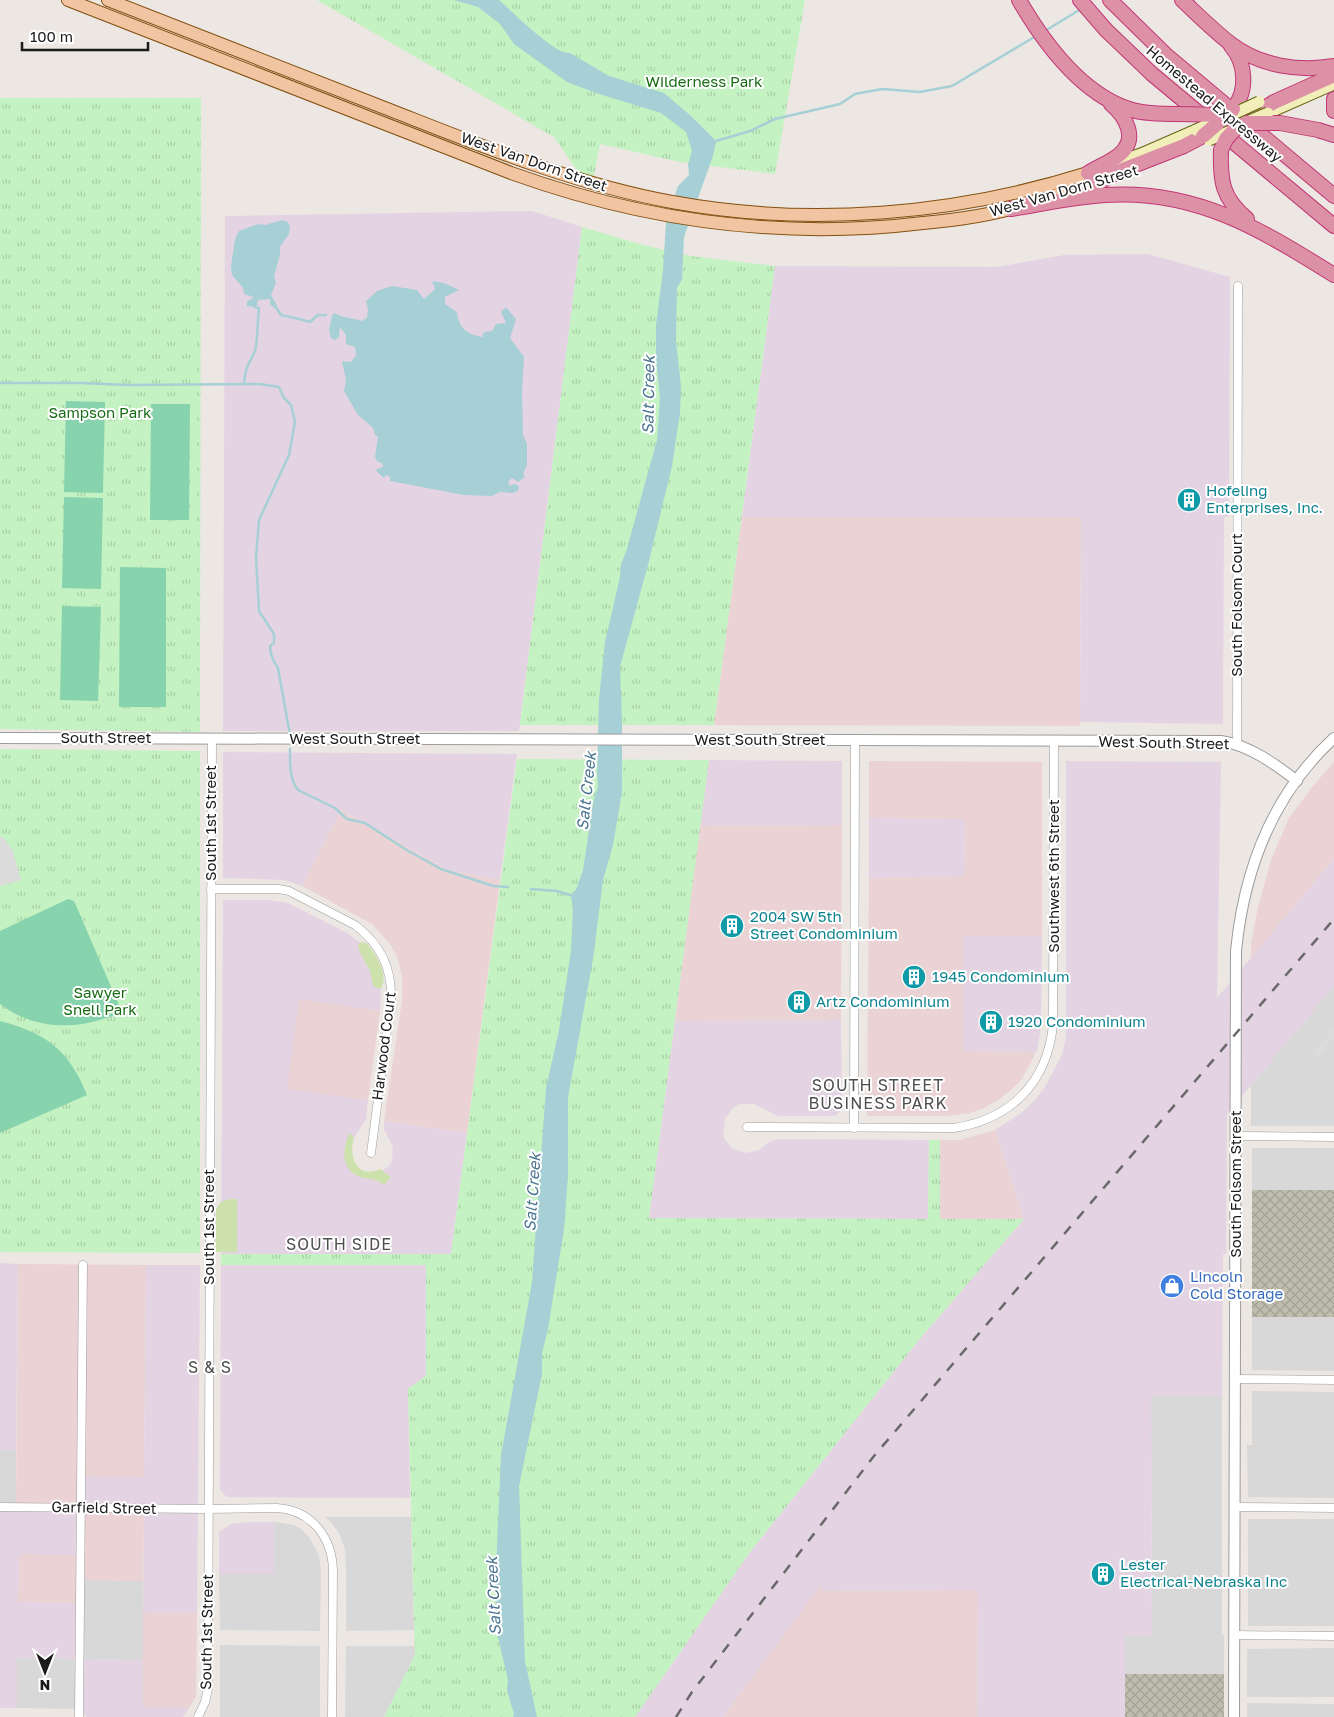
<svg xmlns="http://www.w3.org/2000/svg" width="1334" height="1717" font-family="'Golos Text',sans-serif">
<defs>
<pattern id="construction-cross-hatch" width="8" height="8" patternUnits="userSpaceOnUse" patternTransform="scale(1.25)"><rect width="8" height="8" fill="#bfbdae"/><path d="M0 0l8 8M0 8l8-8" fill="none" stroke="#a4a295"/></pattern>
<pattern id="park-tufts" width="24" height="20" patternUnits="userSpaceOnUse" patternTransform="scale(1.25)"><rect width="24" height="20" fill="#c4f2c2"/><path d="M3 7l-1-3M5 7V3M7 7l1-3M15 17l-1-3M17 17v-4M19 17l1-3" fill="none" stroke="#a8cfa6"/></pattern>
</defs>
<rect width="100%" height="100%" fill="#ece7e2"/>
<!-- residential -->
<g fill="#d9d8d8">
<path d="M 1334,986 L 1334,1126 L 1251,1126 L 1251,1085 Z"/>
<rect x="1252" y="1148" width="82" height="42"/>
<path d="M 1252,1317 L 1334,1317 L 1334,1371 L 1252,1370 Z"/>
<path d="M 1252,1391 L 1334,1392 L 1334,1498 L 1248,1497 L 1247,1445 L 1252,1445 Z"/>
<path d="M 1151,1396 L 1222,1396 L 1222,1635 L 1224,1635 L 1224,1674 L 1125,1674 L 1125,1635 L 1152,1635 Z"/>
<rect x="0" y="1450" width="16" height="57"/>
<path d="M 325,1517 L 411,1517 L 414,1630 L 346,1631 L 346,1565 L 345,1549 L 340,1535 L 332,1523 Z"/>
<rect x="1248" y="1519" width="86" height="107"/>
<path d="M 274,1522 L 294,1525 L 301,1529 L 309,1537 L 319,1555 L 321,1574 L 320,1631 L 220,1630 L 219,1574 L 274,1574 Z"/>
<path d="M 79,1580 L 143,1581 L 143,1660 L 79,1659 L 79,1709 L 17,1708 L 17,1658 L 79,1659 Z"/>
<path d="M 220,1645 L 320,1646 L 320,1717 L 220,1717 Z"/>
<path d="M 346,1646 L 415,1646 L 415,1655 L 384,1717 L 345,1717 Z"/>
<path d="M 1334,1648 L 1334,1697 L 1247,1697 L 1247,1649 Z"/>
<path d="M 1247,1703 L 1334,1704 L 1334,1717 L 1247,1717 Z"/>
</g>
<!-- commercial -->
<g fill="#ebd2d4">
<path d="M 742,517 L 1081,517 L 1080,726 L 714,725 Z"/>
<path d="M 869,761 L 1042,762 L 1042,936 L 964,936 L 964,1051 L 1036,1052 L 1022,1079 L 1011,1090 L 997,1101 L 982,1109 L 970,1113 L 948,1116 L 867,1116 L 869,878 L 964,876 L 965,819 L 869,818 Z"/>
<path d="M 1334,762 L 1334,859 L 1251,958 L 1251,944 L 1258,907 L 1271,860 L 1289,818 L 1313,786 Z"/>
<path d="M 341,810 L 448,870 L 500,880 L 467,1133 L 384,1121 L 402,1001 L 402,976 L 397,956 L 389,943 L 372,924 L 302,886 Z"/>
<path d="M 842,825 L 841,1020 L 675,1021 L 700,826 Z"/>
<path d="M 299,998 L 380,1011 L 368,1100 L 286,1090 Z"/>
<path d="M 995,1130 L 1024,1219 L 940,1219 L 940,1140 L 960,1140 Z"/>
<path d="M 18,1264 L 146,1265 L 144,1477 L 80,1477 L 144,1508 L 143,1581 L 80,1580 L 79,1603 L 18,1602 L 19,1554 L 16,1507 Z"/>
<path d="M 821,1584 L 821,1591 L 978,1590 L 977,1717 L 723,1717 Z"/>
<path d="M 143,1612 L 197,1613 L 196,1696 L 189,1708 L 143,1708 Z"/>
</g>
<!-- industrial -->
<g fill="#e4d4e3">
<path d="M 532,211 L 582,227 L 519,731 L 223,731 L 225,216 Z"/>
<path d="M 1148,254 L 1230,277 L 1229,517 L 1224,517 L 1223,724 L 1080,722 L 1081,517 L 742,517 L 775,266 L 997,267 L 1064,255 Z"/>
<path d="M 223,752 L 517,754 L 500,880 L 448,870 L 341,810 L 302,886 L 285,880 L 223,878 Z"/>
<path d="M 709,760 L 842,761 L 842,825 L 700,826 Z"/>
<path d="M 1066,761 L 1221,762 L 1217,998 L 1334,859 L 1334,986 L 1227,1114 L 1226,1254 L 1223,1254 L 1222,1396 L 1151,1396 L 1152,1636 L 1125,1636 L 1125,1717 L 977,1717 L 978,1590 L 821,1591 L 821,1585 L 723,1717 L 635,1717 L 750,1552 L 923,1335 L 1024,1219 L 995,1130 L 1020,1114 L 1034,1101 L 1045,1087 L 1062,1055 L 1066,1038 Z"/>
<path d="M 869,818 L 965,819 L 964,876 L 869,878 Z"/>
<path d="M 223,900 L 269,900 L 288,903 L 347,933 L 365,946 L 380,977 L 381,990 L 380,1011 L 299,999 L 287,1089 L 368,1100 L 366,1119 L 352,1141 L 350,1159 L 362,1172 L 379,1173 L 389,1166 L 392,1160 L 393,1147 L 384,1129 L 384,1121 L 467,1133 L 451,1254 L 221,1254 Z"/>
<path d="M 964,936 L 1042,936 L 1041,1025 L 1037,1052 L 964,1051 Z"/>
<path d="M 841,1020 L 842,1109 L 835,1116 L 778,1116 L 754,1104 L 740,1104 L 734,1107 L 725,1119 L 723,1133 L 725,1140 L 733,1149 L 746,1153 L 759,1150 L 769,1142 L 778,1139 L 929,1140 L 928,1219 L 649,1218 L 675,1021 Z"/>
<path d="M 0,1263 L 18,1264 L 16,1450 L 0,1450 Z"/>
<path d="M 146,1265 L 200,1265 L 197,1613 L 143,1612 L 144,1509 L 80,1508 L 80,1555 L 19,1554 L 18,1602 L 79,1603 L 79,1659 L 143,1660 L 143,1708 L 189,1708 L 183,1717 L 87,1717 L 79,1709 L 79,1659 L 17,1658 L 17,1708 L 0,1708 L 0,1507 L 79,1508 L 80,1476 L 144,1477 Z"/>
<path d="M 221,1265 L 426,1265 L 426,1377 L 408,1389 L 410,1498 L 227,1497 L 220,1490 Z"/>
<path d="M 248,1522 L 274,1522 L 274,1574 L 219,1574 L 219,1532 L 231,1524 Z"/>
</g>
<!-- construction -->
<g fill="url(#construction-cross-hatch)">
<rect x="1252" y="1190" width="82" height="127"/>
<rect x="1125" y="1674" width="99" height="43"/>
</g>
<!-- grass -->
<g fill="#cce1ac">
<path d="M 362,942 L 367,944 C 375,953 390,976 381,988 L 377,988 L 373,986 L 370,971 L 359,950 L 358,944 Z"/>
<path d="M 350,1133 L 354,1138 C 348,1156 357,1180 380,1169 L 391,1177 L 384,1185 C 373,1176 369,1181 358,1176 C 341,1169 342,1147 350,1133 Z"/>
<path d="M 229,1199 L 237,1199 L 237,1252 L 215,1252 L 216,1209 L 221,1202 Z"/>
</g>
<!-- park -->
<g fill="url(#park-tufts)">
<path d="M 317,0 L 805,0 L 775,174 L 680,162 L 600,144 L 591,191 L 554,137 Z"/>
<path d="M 0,98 L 201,98 L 200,732 L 0,729 Z"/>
<path d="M 582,227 L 647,246 L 691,256 L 775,266 L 714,725 L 520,725 Z"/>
<path d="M 0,749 L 200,751 L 200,1253 L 0,1252 Z"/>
<path d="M 517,759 L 709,760 L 649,1218 L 928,1219 L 929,1140 L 940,1140 L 940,1219 L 1024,1219 L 923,1335 L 750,1552 L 635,1717 L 384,1717 L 415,1655 L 408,1389 L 426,1376 L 426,1265 L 221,1265 L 221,1254 L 451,1254 Z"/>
</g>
<!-- pitch -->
<g fill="#87d3ad">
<path d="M 66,401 L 105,402 L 103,493 L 64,492 Z"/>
<path d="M 151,404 L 190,404 L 189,520 L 150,520 Z"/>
<path d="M 64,497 L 103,498 L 101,589 L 62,588 Z"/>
<path d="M 120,567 L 166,568 L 166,707 L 119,707 Z"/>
<path d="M 62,606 L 101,607 L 98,701 L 60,700 Z"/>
<path d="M 68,899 L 74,901 L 122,1012 C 81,1030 37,1032 0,1004 L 0,931 Z"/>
<path d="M 0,1021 C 46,1033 69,1050 87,1095 L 0,1133 Z"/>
</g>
<!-- parking -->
<g fill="#dbdbdb">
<path d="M 0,837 L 3,837 L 13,851 L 21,880 L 0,886 Z"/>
<path d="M 1334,1028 L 1334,1038 L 1317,1058 L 1311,1055 Z"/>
</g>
<!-- water -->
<g fill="#a6d0d5">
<path d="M 454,0 L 499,0 C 512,11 555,55 570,53 L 609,76 L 664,93 L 691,116 L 716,141 L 713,156 L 684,237 L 682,279 L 677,288 L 676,341 L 681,386 L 680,413 L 672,466 L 649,561 L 620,667 L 622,720 L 622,792 L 613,845 L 603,880 L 593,959 L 568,1097 L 568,1176 L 564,1229 L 548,1329 L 542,1353 L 542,1374 L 519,1486 L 525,1661 L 537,1717 L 513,1717 L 514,1714 L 507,1691 L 508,1680 L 497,1633 L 495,1590 L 501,1455 L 532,1282 L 546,1088 L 559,1030 L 571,951 L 573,908 L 571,897 L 571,894 L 576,890 L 583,870 L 593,803 L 598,786 L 597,773 L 599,699 L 605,642 L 620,577 L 621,564 L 626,552 L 657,440 L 660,399 L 656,357 L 656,325 L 663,270 L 666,223 L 678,186 L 689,175 L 688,164 L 692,151 L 686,132 L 661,113 L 599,94 L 567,82 L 514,44 L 500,24 L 478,7 Z"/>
<path d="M 282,220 L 288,222 L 290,227 L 289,234 L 280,247 L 280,255 L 274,276 L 276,283 L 271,295 L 277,306 L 273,307 L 270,304 L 270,299 L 258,300 L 257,305 L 255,307 L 247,306 L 247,302 L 254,297 L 244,294 L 243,288 L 232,275 L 231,266 L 235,239 L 239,231 L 258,224 L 265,225 Z"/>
<path d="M 432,281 L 444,283 L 459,290 L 445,297 L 445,304 L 457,312 C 459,329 467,334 482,337 L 484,332 L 492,331 L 496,324 L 506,323 L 501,312 L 506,307 L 516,319 L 510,338 L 524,357 L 522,392 L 523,435 L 527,444 L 527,466 L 523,473 L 525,477 L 518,482 L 512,478 L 508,482 L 510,486 L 514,484 L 519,486 L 518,491 L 512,493 L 500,492 L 492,496 L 464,495 L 390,481 L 390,477 L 386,475 L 384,478 L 375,470 L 383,467 L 383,464 L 377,461 L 375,457 L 378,436 L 375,435 L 373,428 L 358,415 L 344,391 L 346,381 L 342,361 L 351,362 L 356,355 L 355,347 L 346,344 L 346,335 L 340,327 L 339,337 L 335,340 L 331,338 L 329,330 L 332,315 L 335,313 C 343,319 353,317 361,321 L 367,318 L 368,309 L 366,301 L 377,291 L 392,286 L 417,290 L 424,299 L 435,289 Z"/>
</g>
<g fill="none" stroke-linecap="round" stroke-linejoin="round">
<!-- stream -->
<g stroke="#a6d0d5" stroke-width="2.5">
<path d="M 1045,31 L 1081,9"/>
<path d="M 714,143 L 716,141 L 750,131 L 775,119 L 840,104 L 855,94 L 882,89 L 920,92 L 952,86 L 1036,36"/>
<path d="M 275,306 L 281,315 C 291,317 300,319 310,322 L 318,315 L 326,315"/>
<path d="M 0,383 L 83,383 L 126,385 L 260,384 L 279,387 L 284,398 L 291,405 L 295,422 L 289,455 L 259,520 L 256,558 L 259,611 L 274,634 L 274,643 L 270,646 C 270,655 273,661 278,668 L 290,735"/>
<path d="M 244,384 C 245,367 249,364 255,351 C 257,346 258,315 259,308 L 255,307"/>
<path d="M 290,749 C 290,763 289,779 298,790 L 335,808 L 347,819 L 365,823 L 405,849 L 441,869 L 493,886 L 508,887"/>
<path d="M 531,889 L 557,891 L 573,896"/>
</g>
<!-- minor casing -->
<g stroke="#9c9c9c" stroke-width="9">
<g id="minor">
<path d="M 1237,744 L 1238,286"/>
<path d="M 211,889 L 279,889 L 289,891 L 355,925 C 380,944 392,967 391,999 L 371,1153"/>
<path d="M 747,1127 L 954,1128 C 1011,1119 1047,1083 1053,1025 L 1054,741"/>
<path d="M 854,1128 L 855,740"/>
<path d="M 1236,1136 L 1334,1137"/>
<path d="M 1235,1379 L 1334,1380"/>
<path d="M 0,1507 L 208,1509 L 277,1508 C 312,1510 332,1538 333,1570 L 332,1717"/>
<path d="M 1235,1507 L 1334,1508"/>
<path d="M 1234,1635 L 1334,1636"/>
<path d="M 79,1717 L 83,1265"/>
<path d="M 198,1717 L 205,1702 L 208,1689 L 212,739"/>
</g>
</g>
<!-- tertiary casing -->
<g stroke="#9c9c9c" stroke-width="12">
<g id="tertiary">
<path d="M 0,738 L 1221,741 C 1249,745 1275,764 1297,781"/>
<path d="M 1234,1717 L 1236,951 C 1244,870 1273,794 1334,738"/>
</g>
</g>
<!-- secondary casing -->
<g stroke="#646410" stroke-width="13">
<g id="secondary">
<path d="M 1268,113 L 1334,84"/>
<path d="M 1110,165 L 1141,154 L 1196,130"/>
</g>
</g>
<!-- primary casing -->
<g stroke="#834f10" stroke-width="14">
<g id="primary">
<path d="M 68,0 L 511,173 C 644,221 782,240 923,223 C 955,220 989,216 1020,206"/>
<path d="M 108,0 C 202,37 296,73 390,110 C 482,146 574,184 672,202 C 809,227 955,215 1088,173"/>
<path d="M 1053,196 L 1094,185"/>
</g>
</g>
<!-- motorway casing -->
<g stroke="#c23676" stroke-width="16">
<g id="motorway">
<path d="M 1019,0 C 1044,43 1082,95 1132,110 C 1146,114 1163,114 1178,114"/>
<path d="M 1080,0 L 1106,30 L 1152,74 L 1334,226"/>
<path d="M 1110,0 L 1165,54 L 1334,196"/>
<path d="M 1182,0 C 1198,15 1214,31 1231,44 C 1260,66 1299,72 1334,66"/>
<path d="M 1231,46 C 1246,63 1248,91 1233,109"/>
<path d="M 1334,99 L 1334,111"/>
<path d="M 1256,114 L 1274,102 L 1334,75"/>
<path d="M 1212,123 L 1246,123"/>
<path d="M 1280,123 L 1318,130 L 1334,135"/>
<path d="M 1221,150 C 1220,181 1222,198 1247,219"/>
<path d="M 1088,173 C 1098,167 1110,162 1119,155 C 1139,139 1126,117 1111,104"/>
<path d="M 1094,185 L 1120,171 L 1184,146 L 1203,136"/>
<path d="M 1011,209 C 1042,204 1074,197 1105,195 C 1196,189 1260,229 1334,275"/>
</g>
</g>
<!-- minor -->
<use href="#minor" stroke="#fff" stroke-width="8"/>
<!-- tertiary -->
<use href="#tertiary" stroke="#fff" stroke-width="10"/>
<!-- secondary -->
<use href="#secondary" stroke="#f1eeba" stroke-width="11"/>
<!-- primary -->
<use href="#primary" stroke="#f1c5a1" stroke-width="12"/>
<!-- motorway -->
<use href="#motorway" stroke="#dc91a7" stroke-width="14"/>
<!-- rail -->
<path stroke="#696969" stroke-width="2.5" stroke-dasharray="10 10" stroke-linecap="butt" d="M 676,1717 L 692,1692 L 874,1456 L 1334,919"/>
<!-- secondary-bridge casing -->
<g stroke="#646410" stroke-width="13" stroke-linecap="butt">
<g id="secondary-bridge">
<path d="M 1231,115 L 1259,102"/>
<path d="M 1247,122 L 1268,113"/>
<path d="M 1196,130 L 1216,121"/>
<path d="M 1209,140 L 1235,129"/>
</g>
</g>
<!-- motorway-bridge casing -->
<g stroke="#c23676" stroke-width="16" stroke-linecap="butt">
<g id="motorway-bridge">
<path d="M 1178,114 L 1228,115 L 1233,109"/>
<path d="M 1246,123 L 1280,123"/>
<path d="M 1203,136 L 1218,123"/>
<path d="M 1221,150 L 1226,139 L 1236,128"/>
</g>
</g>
<!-- secondary-bridge -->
<use href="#secondary-bridge" stroke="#f1eeba" stroke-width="11"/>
<!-- motorway-bridge -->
<use href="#motorway-bridge" stroke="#dc91a7" stroke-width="14"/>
</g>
<!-- icons -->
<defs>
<g id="building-disc" transform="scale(1.25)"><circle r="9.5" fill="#0f9aa8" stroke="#fff"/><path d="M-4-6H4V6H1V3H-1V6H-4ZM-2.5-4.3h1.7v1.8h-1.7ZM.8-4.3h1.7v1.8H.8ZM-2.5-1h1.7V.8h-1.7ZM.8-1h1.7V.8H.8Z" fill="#fff"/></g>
<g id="shop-disc" transform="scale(1.25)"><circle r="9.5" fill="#3f7fe0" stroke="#fff"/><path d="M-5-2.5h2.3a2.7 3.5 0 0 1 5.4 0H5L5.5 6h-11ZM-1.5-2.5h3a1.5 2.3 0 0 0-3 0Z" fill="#fff"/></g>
</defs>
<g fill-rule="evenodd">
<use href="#building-disc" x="1189" y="500"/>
<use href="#building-disc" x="732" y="926"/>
<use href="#building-disc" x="914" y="977"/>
<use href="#building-disc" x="799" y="1002"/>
<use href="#building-disc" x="991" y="1022"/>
<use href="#shop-disc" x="1172" y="1286"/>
<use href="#building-disc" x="1103" y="1574"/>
</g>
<g text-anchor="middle" stroke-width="4" stroke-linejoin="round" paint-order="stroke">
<!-- park labels -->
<g font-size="15" fill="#196c16" stroke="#fff">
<text x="704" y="87">Wilderness Park</text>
<text x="100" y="418">Sampson Park</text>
<text x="100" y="998">Sawyer<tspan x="100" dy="17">Snell Park</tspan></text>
</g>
<!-- street labels -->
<g font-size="15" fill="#1b1b1b" stroke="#fff">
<text transform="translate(1214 104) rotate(40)" y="5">Homestead Expressway</text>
<text transform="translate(534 162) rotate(19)" y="5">West Van Dorn Street</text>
<text transform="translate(1064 191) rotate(-16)" y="5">West Van Dorn Street</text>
<text transform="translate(1237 605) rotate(-90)" y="5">South Folsom Court</text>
<text x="106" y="743">South Street</text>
<text x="355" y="744">West South Street</text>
<text x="760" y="745">West South Street</text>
<text transform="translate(1164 743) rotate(1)" y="5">West South Street</text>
<text transform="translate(211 823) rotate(-90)" y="5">South 1st Street</text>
<text transform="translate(1054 876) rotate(-90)" y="5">Southwest 6th Street</text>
<text transform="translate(384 1046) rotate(-83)" y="5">Harwood Court</text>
<text transform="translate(1236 1184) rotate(-90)" y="5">South Folsom Street</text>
<text transform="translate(209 1227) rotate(-90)" y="5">South 1st Street</text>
<text transform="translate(104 1508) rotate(1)" y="5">Garfield Street</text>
<text transform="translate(207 1632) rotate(-89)" y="5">South 1st Street</text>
</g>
<!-- culture labels -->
<g font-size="15" fill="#0d838f" stroke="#fff" text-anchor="start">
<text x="1206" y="496">Hofeling<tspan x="1206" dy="17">Enterprises, Inc.</tspan></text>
<text x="750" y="922">2004 SW 5th<tspan x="750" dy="17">Street Condominium</tspan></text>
<text x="932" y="982">1945 Condominium</text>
<text x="816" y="1007">Artz Condominium</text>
<text x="1008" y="1027">1920 Condominium</text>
<text x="1120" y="1570">Lester<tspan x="1120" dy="17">Electrical-Nebraska Inc</tspan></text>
</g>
<!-- shop labels -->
<g font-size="15" fill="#366cbe" stroke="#fff" text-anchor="start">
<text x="1190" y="1282">Lincoln<tspan x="1190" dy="17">Cold Storage</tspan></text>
</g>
<!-- water labels -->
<g font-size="16" font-style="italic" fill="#4c7791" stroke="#fff">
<text transform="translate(648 395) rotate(-89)" y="6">Salt Creek</text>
<text transform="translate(586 791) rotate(-84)" y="6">Salt Creek</text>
<text transform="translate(532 1192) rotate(-86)" y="6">Salt Creek</text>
<text transform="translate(493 1596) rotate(-93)" y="6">Salt Creek</text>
</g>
<!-- neighbourhood labels -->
<g font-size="16" letter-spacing="1" fill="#4e4e4e" stroke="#fff">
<text x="878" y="1091">SOUTH STREET<tspan x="878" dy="18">BUSINESS PARK</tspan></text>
<text x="339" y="1250">SOUTH SIDE</text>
<text x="210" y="1373">S &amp; S</text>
</g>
</g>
<!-- north arrow -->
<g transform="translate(45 1672) rotate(180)" stroke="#ffffff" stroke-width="4" paint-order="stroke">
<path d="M0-4L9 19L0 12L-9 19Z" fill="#1b1b1b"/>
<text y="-8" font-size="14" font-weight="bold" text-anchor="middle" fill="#1b1b1b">N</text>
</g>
<!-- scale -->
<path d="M22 42v8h126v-8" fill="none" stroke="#1b1b1b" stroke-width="2.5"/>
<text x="30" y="42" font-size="15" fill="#1b1b1b" stroke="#ffffff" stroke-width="4" paint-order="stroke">100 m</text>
</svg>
